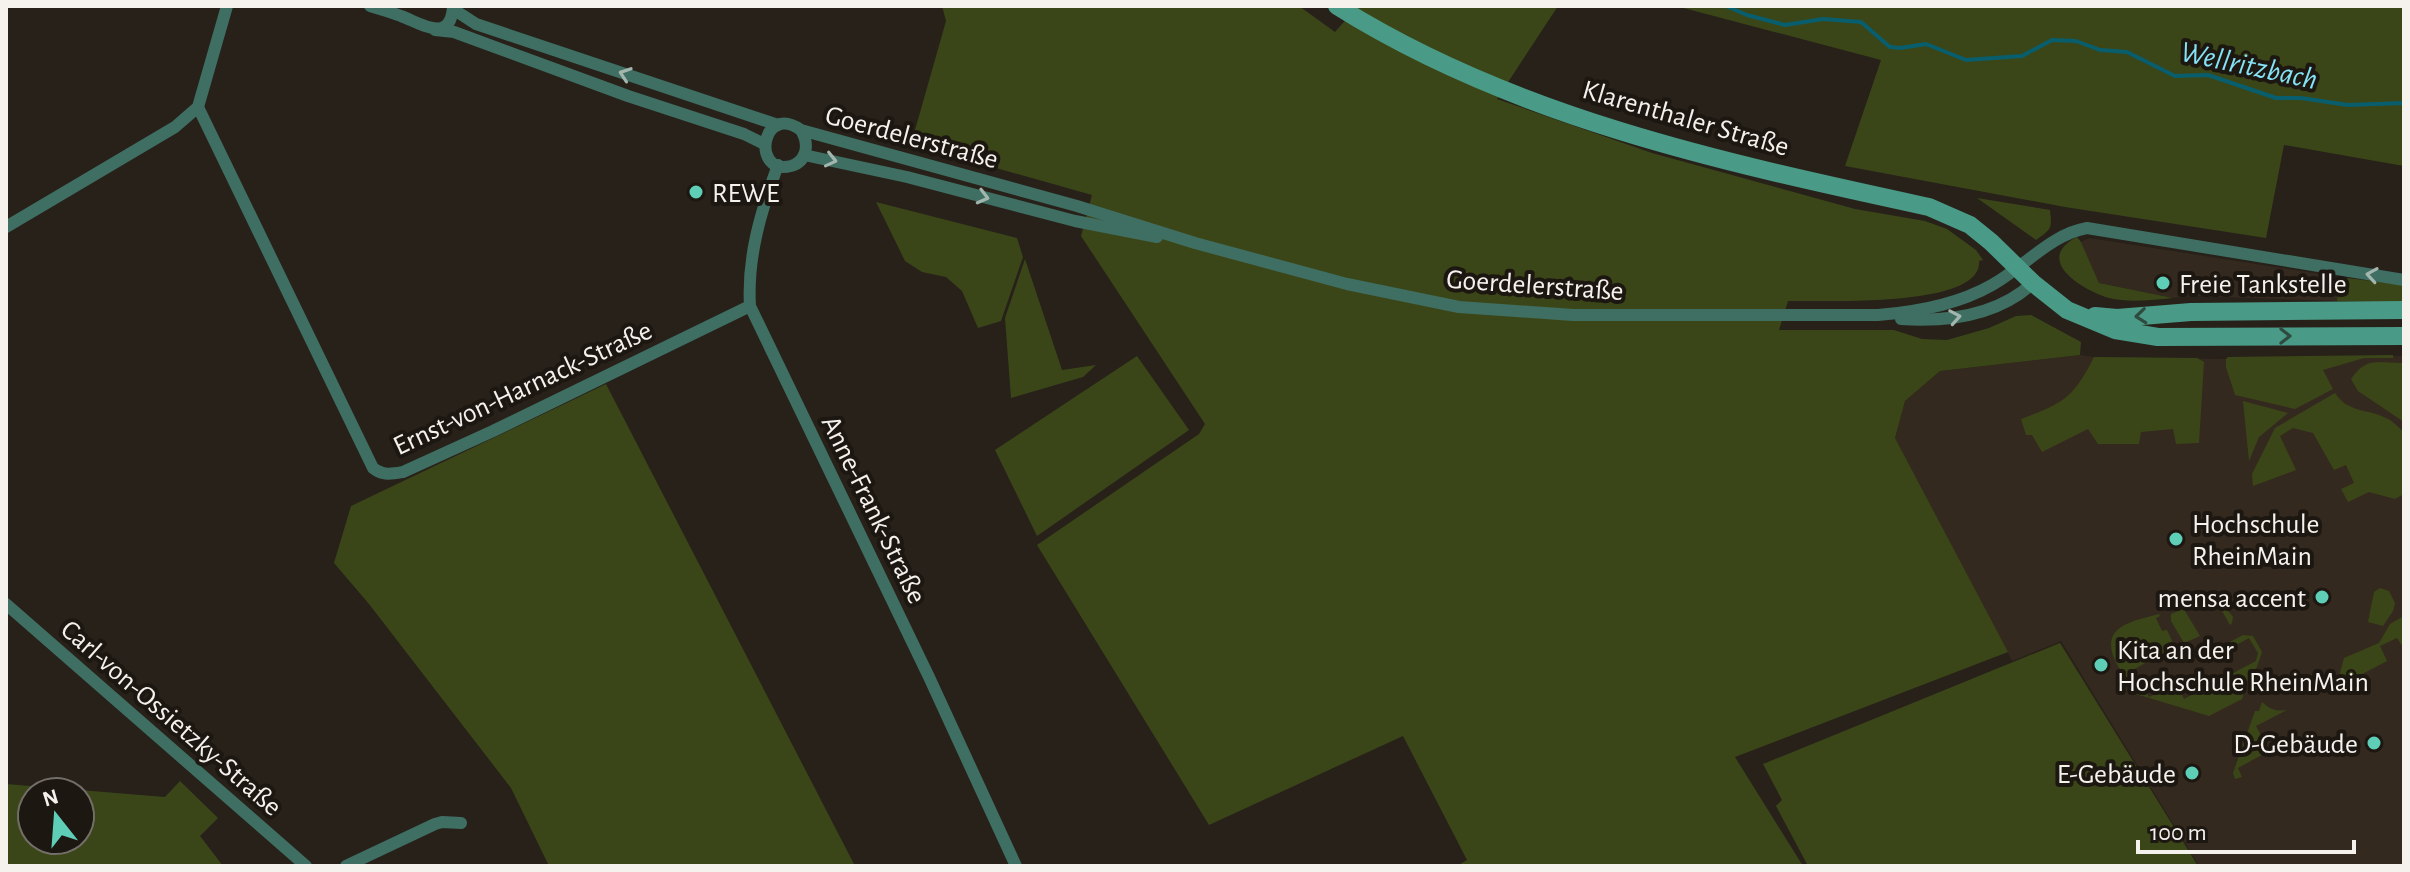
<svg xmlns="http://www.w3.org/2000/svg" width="2410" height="872" font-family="'Alegreya Sans',sans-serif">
<rect width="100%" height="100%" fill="#27211a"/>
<!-- built -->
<g fill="#34291e">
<path d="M 2089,238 L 2339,277 L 2337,301 L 2196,296 L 2173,298 L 2099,283 L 2081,242 Z"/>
<path d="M 2080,355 L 2094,357 L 2226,359 L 2228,357 L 2404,356 L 2404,866 L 2199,866 L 2061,641 L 2012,661 L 1895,438 L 1905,401 L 1940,371 Z"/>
</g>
<!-- green -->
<g fill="#3b4618" fill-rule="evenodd">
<path d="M 942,6 L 1299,6 L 1335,32 L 1358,6 L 1558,6 L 1497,99 L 1652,153 L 1855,209 L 1925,221 L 1947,229 L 1976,250 L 1983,260 L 1979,261 C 1983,309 1820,300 1788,301 L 1779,330 L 1894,330 L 1922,339 L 1947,340 L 1989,328 L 2016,316 L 2031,315 L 2081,342 L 2080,355 L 1940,371 L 1905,401 L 1895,438 L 2008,652 L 1735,757 L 1803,866 L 1457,866 L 1467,860 L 1403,736 L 1209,825 L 1037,545 L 1199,434 L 1205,424 L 1081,236 L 1092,195 L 911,144 L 946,21 Z"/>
<path d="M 1676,6 L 2404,6 L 2404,166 L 2284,145 L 2266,238 L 2065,207 L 1845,166 L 1881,60 Z"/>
<path d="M 1977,198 L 2050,210 C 2052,228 2052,229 2036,240 Z"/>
<path d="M 876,202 L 1017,238 L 1023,257 L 1001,321 L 978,328 L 962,291 L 946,277 L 922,272 L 905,261 Z"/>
<path d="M 2077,237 L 2081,242 L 2099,283 L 2173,298 C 2152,300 2129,303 2109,298 C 2084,291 2032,260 2077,237 Z"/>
<path d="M 1025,259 L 1062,370 L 1096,365 L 1083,377 L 1011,398 L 1005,318 Z"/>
<path d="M 2339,277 L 2404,285 L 2404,302 L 2337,301 Z"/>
<path d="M 2393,355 L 2393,358 L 2364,358 L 2323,370 L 2333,389 L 2295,409 L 2235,395 L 2226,367 L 2226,359 L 2228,357 Z"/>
<path d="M 1137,356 L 1189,430 L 1037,536 L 995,450 Z"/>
<path d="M 2094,357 L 2197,358 L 2204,362 L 2199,443 L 2176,444 L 2173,429 L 2141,432 L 2139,444 L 2098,444 L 2088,429 L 2042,452 L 2032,435 L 2026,435 L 2021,419 C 2063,403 2073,399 2094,357 Z"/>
<path d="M 2404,361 L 2404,422 L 2358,391 L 2351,379 C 2367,356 2378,363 2403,363 Z"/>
<path d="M 606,384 L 855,866 L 549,866 L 511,788 L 369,604 L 334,563 L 351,506 Z"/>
<path d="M 2335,393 C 2349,414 2368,408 2388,419 C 2394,422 2399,428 2404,432 L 2404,494 L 2395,499 L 2369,492 L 2348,502 L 2341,489 L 2354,483 L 2346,465 L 2334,470 L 2313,433 L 2293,428 L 2280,436 L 2296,470 L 2253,486 L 2252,474 L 2275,428 Z"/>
<path d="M 2243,401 L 2288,413 L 2259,437 L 2249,461 Z"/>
<path d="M 2380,588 L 2389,591 L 2395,603 L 2393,611 L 2383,626 L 2368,622 L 2374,592 Z"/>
<path d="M 2201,601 L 2228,611 L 2233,617 L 2232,623 L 2230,625 L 2221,609 L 2199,603 L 2185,611 L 2200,636 L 2184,643 L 2171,621 L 2171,614 Z"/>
<path d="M 2159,614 L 2160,616 L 2156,618 L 2162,631 L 2167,630 L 2175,647 L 2129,672 L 2135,684 L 2143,686 L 2149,697 L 2176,684 L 2184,699 L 2256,661 L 2258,653 L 2249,638 L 2231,648 L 2228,643 L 2243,635 L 2253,636 L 2262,652 L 2252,681 L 2248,680 L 2242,699 L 2209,716 L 2136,694 C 2128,686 2124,676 2118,666 C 2097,627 2129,622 2159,614 Z"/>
<path d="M 2404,616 L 2404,649 L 2397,638 L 2380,646 L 2387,661 L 2345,683 L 2340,673 L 2344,658 L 2379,643 L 2390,624 Z"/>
<path d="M 2060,643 L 2198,866 L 1808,866 L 1776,806 L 1782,800 L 1763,764 Z"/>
<path d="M 2262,702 C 2270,709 2275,712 2287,710 L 2256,726 L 2269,751 L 2238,768 L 2242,777 L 2235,779 L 2233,773 L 2255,711 L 2259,711 Z"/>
<path d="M 180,781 L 218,818 L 200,836 L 223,866 L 6,866 L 6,784 L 165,797 ZM 32,792 L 80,792 L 80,840 L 32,840 Z"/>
</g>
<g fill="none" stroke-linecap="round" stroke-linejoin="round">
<!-- stream -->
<path stroke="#085e6c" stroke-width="4" d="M 1726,6 L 1747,15 L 1785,25 L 1823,19 L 1861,22 L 1890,47 L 1900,48 L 1926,44 L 1966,60 L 2022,56 L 2052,40 L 2076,41 L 2100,50 L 2127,52 L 2175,76 L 2208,75 L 2276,98 L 2301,98 L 2348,105 L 2404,103"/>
<!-- minor -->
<g stroke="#3f6e62" stroke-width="12">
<path d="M 370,6 C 380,9 391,12 401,16 C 420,23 451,45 453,6"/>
<path d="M 453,9 L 476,24 L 778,125"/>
<path d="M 435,30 L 454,32 L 628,96 L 744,134 L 764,144"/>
<path d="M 198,107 L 373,468 C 383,476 392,474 403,472 L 493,431 L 750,306"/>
<path d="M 801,130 C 809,143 808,161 791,166 C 751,176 761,102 801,130 L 1077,206 L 1195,243 L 1347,284 L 1459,307 L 1573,315 L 1878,315 C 1917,312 1957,305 1992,285 C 2023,268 2051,234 2087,228 L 2404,280"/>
<path d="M 804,155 L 907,177 L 1075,221 L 1157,237"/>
<path d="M 778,165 C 761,211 747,257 750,306 L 929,677 L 1016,866"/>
<path d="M 6,227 L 175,127 L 198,107 L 227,6"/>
<path d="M 1901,319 C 1947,322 1997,316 2033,283"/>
<path d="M 6,604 L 306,866"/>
<path d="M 346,866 L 435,824 L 442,822 L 461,823"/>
</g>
<!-- secondary -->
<g stroke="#499a86" stroke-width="18">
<path d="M 1337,6 C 1515,118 1726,163 1929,207 L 1970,225 L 1991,242 L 2033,283 L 2067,310 L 2115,330 L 2158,337 L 2404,336"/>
<path d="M 2095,316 L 2117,318 L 2191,312 L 2404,310"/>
</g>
</g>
<!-- one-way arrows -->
<defs><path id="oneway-chevron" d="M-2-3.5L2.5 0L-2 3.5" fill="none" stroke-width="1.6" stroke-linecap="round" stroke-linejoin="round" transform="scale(2)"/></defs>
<g stroke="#a3b6ae">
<use href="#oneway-chevron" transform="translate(625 74) rotate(-161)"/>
<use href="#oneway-chevron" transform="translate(831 160) rotate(13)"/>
<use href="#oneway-chevron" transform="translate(983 197) rotate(15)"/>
<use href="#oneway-chevron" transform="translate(2372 275) rotate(-171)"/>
<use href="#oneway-chevron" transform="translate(1955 317) rotate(-10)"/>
</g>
<g stroke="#2f4b40">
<use href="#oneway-chevron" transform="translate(2141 316) rotate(174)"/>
<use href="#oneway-chevron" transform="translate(2285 336)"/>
</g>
<!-- markers -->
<g fill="#5eceb7" stroke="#1d1711" stroke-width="3">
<circle cx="696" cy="192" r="8"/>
<circle cx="2163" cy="283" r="8"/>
<circle cx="2176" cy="539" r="8"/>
<circle cx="2322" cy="597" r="8"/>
<circle cx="2101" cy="665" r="8"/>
<circle cx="2374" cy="743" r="8"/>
<circle cx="2192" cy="773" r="8"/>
</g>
<g text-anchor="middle" stroke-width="8" stroke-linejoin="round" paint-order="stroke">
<!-- street labels -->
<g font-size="28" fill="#f5f1ec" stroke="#1d1711">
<text transform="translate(1686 117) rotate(16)" y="10">Klarenthaler Straße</text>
<text transform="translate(912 136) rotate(15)" y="10">Goerdelerstraße</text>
<text transform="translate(1535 284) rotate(4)" y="10">Goerdelerstraße</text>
<text transform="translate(522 387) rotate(-25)" y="10">Ernst-von-Harnack-Straße</text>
<text transform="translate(875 509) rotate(64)" y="10">Anne-Frank-Straße</text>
<text transform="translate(172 717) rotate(41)" y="10">Carl-von-Ossietzky-Straße</text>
</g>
<!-- poi labels -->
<g font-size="28" fill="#f5f1ec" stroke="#1d1711" text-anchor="start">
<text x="712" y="202">REWE</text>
<text x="2179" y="293">Freie Tankstelle</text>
<text x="2192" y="533">Hochschule<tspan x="2192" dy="32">RheinMain</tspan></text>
<text x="2306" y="607" text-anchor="end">mensa accent</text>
<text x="2117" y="659">Kita an der<tspan x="2117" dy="32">Hochschule RheinMain</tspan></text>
<text x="2358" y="753" text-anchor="end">D-Gebäude</text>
<text x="2176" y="783" text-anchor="end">E-Gebäude</text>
</g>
<!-- water labels -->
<g font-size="30" font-style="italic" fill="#85e3f6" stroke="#1d1711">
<text transform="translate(2249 65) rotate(12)" y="10">Wellritzbach</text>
</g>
</g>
<!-- border -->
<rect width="2410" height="872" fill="none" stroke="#f5f1ec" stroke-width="16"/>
<!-- north arrow -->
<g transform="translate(56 816) rotate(343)"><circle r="38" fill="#1d1711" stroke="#736e69" stroke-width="2"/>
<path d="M0-6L14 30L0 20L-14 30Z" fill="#5eceb7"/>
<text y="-12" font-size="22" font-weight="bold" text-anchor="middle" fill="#f5f1ec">N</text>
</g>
<!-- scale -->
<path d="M2138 840v12h216v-12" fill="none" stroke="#f5f1ec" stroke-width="4"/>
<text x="2150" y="840" font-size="24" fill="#f5f1ec" stroke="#1d1711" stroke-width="6" paint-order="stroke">100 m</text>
</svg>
